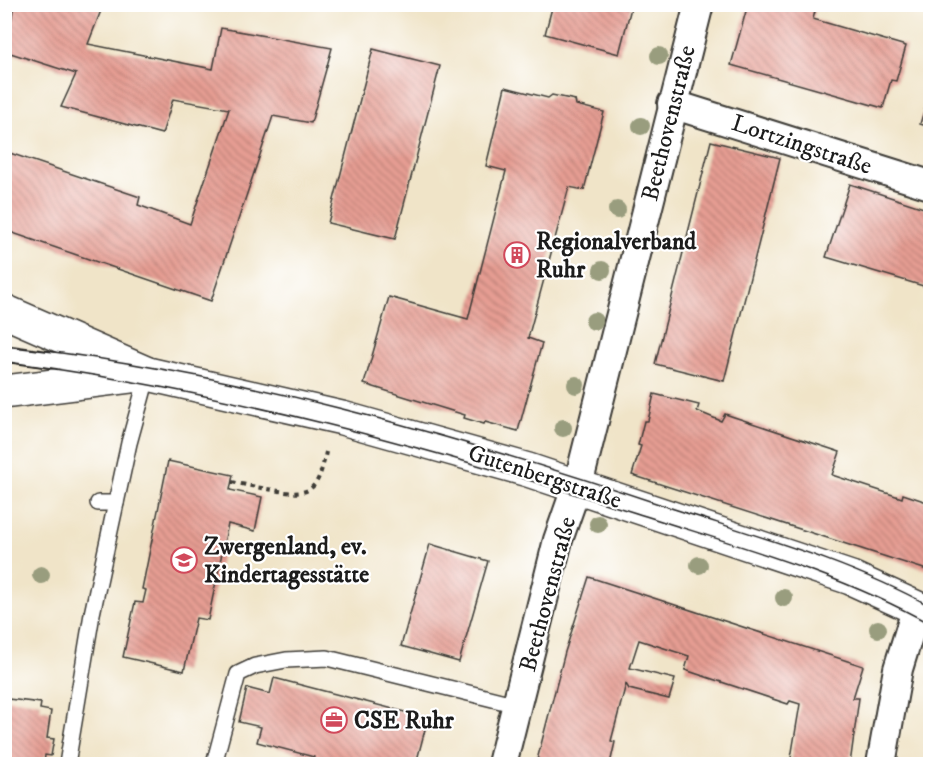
<svg xmlns="http://www.w3.org/2000/svg" width="935" height="769" font-family="'IM FELL DW Pica',serif">
<defs>
<pattern id="building-back-hatch" width="6" height="6" patternUnits="userSpaceOnUse" patternTransform="scale(1.5)"><rect width="6" height="6" fill="#e69d93"/><path d="M-1 5l2 2M0 0l6 6M5-1l2 2" fill="none" stroke="#ba7f77"/></pattern>
</defs>
<rect width="100%" height="100%" fill="#fff"/>
<filter id="ink" filterUnits="userSpaceOnUse"><feTurbulence type="fractalNoise" baseFrequency=".0167" numOctaves="2"/><feDisplacementMap in="SourceGraphic" scale="12" xChannelSelector="R" yChannelSelector="G"/><feConvolveMatrix kernelMatrix="1 2 1 2 8 2 1 2 1" color-interpolation-filters="sRGB"/></filter>
<filter id="wash" filterUnits="userSpaceOnUse"><feTurbulence type="fractalNoise" baseFrequency=".008" numOctaves="4" result="noise"/><feDisplacementMap in="SourceGraphic" scale="24" xChannelSelector="R" yChannelSelector="G"/><feGaussianBlur stdDeviation="1.35" result="paint"/><feColorMatrix in="noise" values="0 0 0 0 0 0 0 0 0 0 0 0 0 0 0 0 0 1.4 0 .05"/><feComposite in="paint" operator="in"/></filter>
<g filter="url(#wash)">
<rect width="100%" height="100%" fill="#f0e4c8"/>
<g id="blocks">
<!-- building -->
<g fill="url(#building-back-hatch)">
<path d="M 14,4 L 88,4 L 102,8 L 88,44 L 213,69 L 221,28 L 332,48 L 311,123 L 273,116 L 211,301 L 4,230 L 4,151 L 140,197 L 138,205 L 190,224 L 229,109 L 173,99 L 162,134 L 61,107 L 76,74 L 4,51 L 4,34 L 9,35 Z"/>
<path d="M 553,4 L 632,4 L 619,54 L 545,34 Z"/>
<path d="M 748,4 L 817,4 L 813,19 L 906,46 L 896,81 L 891,80 L 883,108 L 731,65 Z"/>
<path d="M 373,49 L 440,66 L 395,239 L 328,223 Z"/>
<path d="M 505,87 L 548,98 L 552,95 L 575,100 L 576,105 L 604,112 L 584,190 L 569,187 L 528,338 L 542,343 L 518,431 L 485,422 L 484,424 L 464,418 L 465,415 L 364,384 L 389,297 L 468,319 L 506,171 L 486,166 Z"/>
<path d="M 930,92 L 930,127 L 920,124 Z"/>
<path d="M 711,141 L 780,158 L 724,381 L 655,364 Z"/>
<path d="M 850,184 L 930,210 L 930,288 L 826,257 Z"/>
<path d="M 654,394 L 699,405 L 697,411 L 721,421 L 725,414 L 840,452 L 832,475 L 902,498 L 903,494 L 930,503 L 930,571 L 632,475 L 641,446 L 638,445 L 644,421 L 648,421 Z"/>
<path d="M 168,461 L 233,475 L 230,490 L 262,497 L 255,531 L 228,524 L 208,620 L 196,618 L 184,671 L 123,657 L 135,602 L 143,603 L 146,590 L 142,589 Z"/>
<path d="M 430,544 L 488,561 L 459,662 L 401,646 Z"/>
<path d="M 589,577 L 863,666 L 853,698 L 859,698 L 850,764 L 790,764 L 800,704 L 790,701 L 788,704 L 685,670 L 689,656 L 639,640 L 630,668 L 675,679 L 669,699 L 629,689 L 626,684 L 611,741 L 615,742 L 610,764 L 536,764 L 565,652 Z"/>
<path d="M 274,678 L 428,718 L 416,764 L 312,764 L 314,757 L 257,742 L 261,727 L 239,722 L 247,688 L 270,694 Z"/>
<path d="M 8,699 L 41,703 L 40,709 L 51,711 L 47,738 L 54,739 L 51,756 L 45,755 L 44,764 L 4,764 L 4,705 L 7,706 Z"/>
</g>
</g>
</g>
<g filter="url(#ink)">
<use href="#blocks" fill-opacity="0" stroke="#3c3a36" stroke-width="1.5"/>
<g fill="none" stroke-linecap="round" stroke-linejoin="round">
<!-- lane casing -->
<g stroke="#3c3a36" stroke-width="18">
<g id="lane">
<path d="M 4,353 L 104,367"/>
<path d="M 98,503 L 116,503"/>
<path d="M 67,764 L 92,614 L 129,443 L 148,374 L 146,373"/>
<path d="M 214,764 L 238,674 L 255,666 L 286,660 L 327,658 L 517,705"/>
</g>
</g>
<!-- street casing -->
<g stroke="#3c3a36" stroke-width="32">
<g id="street">
<path d="M 672,104 L 930,185"/>
<path d="M 502,764 L 558,540 L 580,477 L 699,4"/>
<path d="M 881,764 L 898,669 L 917,607"/>
</g>
</g>
<!-- secondary casing -->
<g stroke="#3c3a36" stroke-width="36">
<g id="secondary">
<path d="M 4,311 L 148,374 L 342,418 L 528,470 L 851,578 L 930,614"/>
<path d="M 4,392 L 148,374"/>
</g>
</g>
<!-- path -->
<path stroke="#3c3a36" stroke-width="4" stroke-dasharray="4.5 4.5" stroke-linecap="butt" d="M 232,482 C 246,485 260,488 274,490 C 312,498 318,489 326,452"/>
<!-- lane -->
<use href="#lane" stroke="#fff" stroke-width="15"/>
<!-- street -->
<use href="#street" stroke="#fff" stroke-width="28"/>
<!-- secondary -->
<use href="#secondary" stroke="#fff" stroke-width="33"/>
<!-- tram -->
<g stroke="#1c1c1c" stroke-width="1.5">
<path d="M 4,346 C 230,370 454,435 668,507 C 756,536 848,561 930,606"/>
<path d="M 4,362 C 220,389 429,448 636,513 C 735,545 839,573 930,624"/>
</g>
</g>
<!-- trees -->
<g fill="#999d7e">
<circle cx="659" cy="56" r="9"/>
<circle cx="641" cy="126" r="9"/>
<circle cx="617" cy="210" r="9"/>
<circle cx="602" cy="270" r="9"/>
<circle cx="594" cy="321" r="9"/>
<circle cx="576" cy="385" r="9"/>
<circle cx="563" cy="428" r="9"/>
<circle cx="598" cy="524" r="9"/>
<circle cx="699" cy="565" r="9"/>
<circle cx="41" cy="575" r="9"/>
<circle cx="784" cy="598" r="9"/>
<circle cx="878" cy="629" r="9"/>
</g>
</g>
<!-- icons -->
<defs>
<g id="building-ring" transform="scale(1.35)"><circle r="9.5" fill="#fff" stroke="#d1495b" stroke-width="1.5"/><path d="M-4-6H4V6H1V3H-1V6H-4ZM-2.5-4.3h1.7v1.8h-1.7ZM.8-4.3h1.7v1.8H.8ZM-2.5-1h1.7V.8h-1.7ZM.8-1h1.7V.8H.8Z" fill="#d1495b"/></g>
<g id="school-ring" transform="scale(1.35)"><circle r="9.5" fill="#fff" stroke="#d1495b" stroke-width="1.5"/><path d="M0-5L7-2L0 1L-7-2ZM-4 1L0 2.5L4 1V4Q0 6-4 4Z" fill="#d1495b"/></g>
<g id="office-ring" transform="scale(1.35)"><circle r="9.5" fill="#fff" stroke="#d1495b" stroke-width="1.5"/><path d="M-6-3h4V-5.5h4V-3h4V5H-6ZM-1-4.5V-3h2v-1.5ZM-6 0V1H6V0Z" fill="#d1495b"/></g>
</defs>
<g fill-rule="evenodd">
<use href="#building-ring" x="517" y="255"/>
<use href="#school-ring" x="184" y="560"/>
<use href="#office-ring" x="334" y="720"/>
</g>
<g text-anchor="middle" stroke-width="4.5" stroke-linejoin="round" paint-order="stroke">
<!-- street labels -->
<g font-size="24" fill="#1c1c1c" stroke="#fff">
<text transform="translate(668 123) rotate(-76)" y="8">Beethovenstraße</text>
<text transform="translate(802 144) rotate(18)" y="8">Lortzingstraße</text>
<text transform="translate(545 476) rotate(18)" y="8">Gutenbergstraße</text>
<text transform="translate(547 594) rotate(-75)" y="8">Beethovenstraße</text>
</g>
<!-- poi labels -->
<g font-size="24" font-weight="bold" fill="#1c1c1c" stroke="#fff" text-anchor="start">
<text x="536" y="249">Regionalverband<tspan x="536" dy="28">Ruhr</tspan></text>
<text x="204" y="554">Zwergenland, ev.<tspan x="204" dy="28">Kindertagesstätte</tspan></text>
<text x="354" y="728">CSE Ruhr</text>
</g>
</g>
<!-- margin -->
<rect width="935" height="769" fill="none" stroke="#fff" stroke-width="24"/>
</svg>
